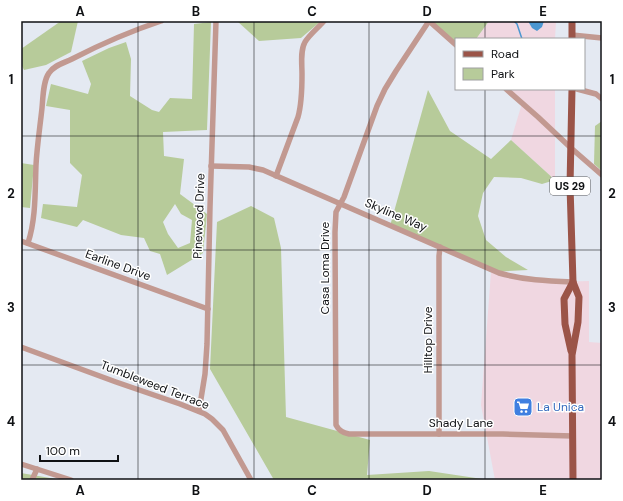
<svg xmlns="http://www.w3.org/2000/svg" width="623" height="501" font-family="'DM Sans',sans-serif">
<rect width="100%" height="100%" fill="#e4e9f2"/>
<!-- commercial -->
<g fill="#f0d7e1">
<path d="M 489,21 L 556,21 L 555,39 L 476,39 Z"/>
<path d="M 510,89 L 555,89 L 555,180 L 511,140 L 523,100 Z"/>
<path d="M 491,272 L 558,282 L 589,281 L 589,342 L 602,343 L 602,480 L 495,480 L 481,405 Z"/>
</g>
<!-- green -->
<g fill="#b7cb9a" fill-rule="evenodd">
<path d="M 61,21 L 78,21 L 71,52 L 46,65 L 24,70 L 21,64 L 21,49 Z"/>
<path d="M 237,21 L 321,21 L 301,38 L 259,41 Z"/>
<path d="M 429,21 L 489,21 L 476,39 L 456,39 L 456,42 Z"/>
<path d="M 211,22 L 207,130 L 163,132 L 164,156 L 184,159 L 180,194 L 207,214 L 203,253 L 167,275 L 160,254 L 150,251 L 144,238 L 121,235 L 83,220 L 77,227 L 41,218 L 43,204 L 77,207 L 82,175 L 70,163 L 70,110 L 46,106 L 51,84 L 88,94 L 91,84 L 82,61 L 109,48 L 126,42 L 131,59 L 130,96 L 152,110 L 159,112 L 170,98 L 192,99 L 194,24 ZM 175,204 L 181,214 L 192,220 L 190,243 L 178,248 L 168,234 L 163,222 Z"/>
<path d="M 428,90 L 450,131 L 491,159 L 511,140 L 555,180 L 542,184 L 521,178 L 494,177 L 483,193 L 478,216 L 486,240 L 506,257 L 528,270 L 491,272 L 390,226 Z"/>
<path d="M 602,121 L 602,171 L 594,164 L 595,126 Z"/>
<path d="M 21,163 L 34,165 L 30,208 L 21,207 Z"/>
<path d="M 251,206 L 274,218 L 281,248 L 286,417 L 370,440 L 367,475 L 429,471 L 489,480 L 274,480 L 210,369 L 217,222 Z"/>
<path d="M 21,473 L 56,479 L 58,480 L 21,480 Z"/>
</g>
<!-- water -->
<path fill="#4b97d1" d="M 528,21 L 544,21 L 542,27 L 537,31 L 532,28 Z"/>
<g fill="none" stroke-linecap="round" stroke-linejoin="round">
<!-- stream -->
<path stroke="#4b97d1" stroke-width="1.5" d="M 514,21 L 517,24 L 522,39"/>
<!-- minor -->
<g stroke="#c29991" stroke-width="5.5">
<path d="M 429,21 L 396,71 L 385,89 L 377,106 L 344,197 L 336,212 L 335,232 L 336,425 C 339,431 343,433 349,434 L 503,434 L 573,436"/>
<path d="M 429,21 L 456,45"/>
<path d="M 572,35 L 602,38"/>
<path d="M 506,89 L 538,117 L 571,148 L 602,175"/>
<path d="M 577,89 L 596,94 L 602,99"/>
<path d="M 211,166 L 249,167 L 263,170 L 499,273 C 523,280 548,281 573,282"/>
<path d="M 276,176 L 298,117 C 302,103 302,88 302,74 C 302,64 300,51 305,42 C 310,34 318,28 324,21"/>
<path d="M 21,241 L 208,309"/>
<path d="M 28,243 C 36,219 35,191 36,165 C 37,146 40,127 42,108 C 43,98 43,81 49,73 C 54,65 64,63 72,59 C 101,44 131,31 161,21"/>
<path d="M 21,347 L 116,382 L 180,404 L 205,414 L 212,419 L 223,430 L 251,480"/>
<path d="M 199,411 L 205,374 L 207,344 L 210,207 L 216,21"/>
<path d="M 439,434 L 439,256 L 440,247"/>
<path d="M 21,464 L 71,480"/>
<path d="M 32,480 L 37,469"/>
</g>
<!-- major -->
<g stroke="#9b5448" stroke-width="7">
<path d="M 572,21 L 572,39"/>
<path d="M 572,89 L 570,186 L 573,282 L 579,297 L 578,322 L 572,355 L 573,480"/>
<path d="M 571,351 L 565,324 L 564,299 L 573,282"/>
</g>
</g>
<!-- grid -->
<path fill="none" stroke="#0f1114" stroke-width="1" stroke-opacity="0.55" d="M 138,21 L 138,480M 254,21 L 254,480M 369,21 L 369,480M 485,21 L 485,39M 485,89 L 485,480M 21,136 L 602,136M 21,250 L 602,250M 21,365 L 602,365"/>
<!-- icons -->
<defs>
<g id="supermarket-square" transform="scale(1)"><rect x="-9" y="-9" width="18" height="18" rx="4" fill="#3f7fe0" stroke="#fff"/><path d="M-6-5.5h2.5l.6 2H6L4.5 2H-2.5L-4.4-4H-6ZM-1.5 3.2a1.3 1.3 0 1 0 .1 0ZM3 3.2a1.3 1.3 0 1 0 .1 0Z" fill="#fff"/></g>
</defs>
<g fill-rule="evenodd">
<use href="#supermarket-square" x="523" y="407"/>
</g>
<g text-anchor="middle" stroke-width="3" stroke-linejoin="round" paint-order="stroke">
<!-- shield labels -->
<rect fill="#fff" stroke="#57585a" stroke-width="1" x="550" y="177" width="40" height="18" rx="3"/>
<g font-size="11" font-weight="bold" fill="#0f1114">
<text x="570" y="190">US 29</text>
</g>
<!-- street labels -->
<g font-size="12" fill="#0f1114" stroke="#fff">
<text transform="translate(396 215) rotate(23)" y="4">Skyline Way</text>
<text transform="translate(199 216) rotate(-88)" y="4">Pinewood Drive</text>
<text transform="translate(118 265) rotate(20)" y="4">Earline Drive</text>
<text transform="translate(325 268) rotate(-90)" y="4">Casa Loma Drive</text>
<text transform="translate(428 340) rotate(-90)" y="4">Hilltop Drive</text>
<text transform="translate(155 385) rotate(21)" y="4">Tumbleweed Terrace</text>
<text x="461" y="427">Shady Lane</text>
</g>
<!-- shop labels -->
<g font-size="12" fill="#366cbe" stroke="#fff" text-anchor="start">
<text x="537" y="411">La Unica</text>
</g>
</g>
<!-- border -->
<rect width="623" height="501" fill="none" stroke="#ffffff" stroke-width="44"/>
<!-- legend -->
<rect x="455" y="38" width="130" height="52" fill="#ffffff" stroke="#9fa0a1"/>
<rect x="463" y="51" width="20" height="6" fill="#9b5448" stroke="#9fa0a1"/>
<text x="491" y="58" font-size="12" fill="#0f1114">Road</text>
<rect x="463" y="68" width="20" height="12" fill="#b7cb9a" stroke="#9fa0a1"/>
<text x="491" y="78" font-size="12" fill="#0f1114">Park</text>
<!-- scale -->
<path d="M40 455v6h78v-6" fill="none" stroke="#0f1114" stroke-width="2"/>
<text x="46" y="455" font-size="12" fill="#0f1114" stroke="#ffffff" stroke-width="3" paint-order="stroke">100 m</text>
<rect x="22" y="22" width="579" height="457" fill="none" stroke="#0f1114" stroke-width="1.5"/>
<g font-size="13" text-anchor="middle" font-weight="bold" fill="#0f1114">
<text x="80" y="16">A</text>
<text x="196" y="16">B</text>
<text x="312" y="16">C</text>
<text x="427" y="16">D</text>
<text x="543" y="16">E</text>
<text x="11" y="84">1</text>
<text x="612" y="84">1</text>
<text x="11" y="198">2</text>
<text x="612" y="198">2</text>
<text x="11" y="312">3</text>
<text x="612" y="312">3</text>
<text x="11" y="426">4</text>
<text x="612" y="426">4</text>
<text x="80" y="495">A</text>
<text x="196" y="495">B</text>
<text x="312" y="495">C</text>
<text x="427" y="495">D</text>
<text x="543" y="495">E</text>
</g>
</svg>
